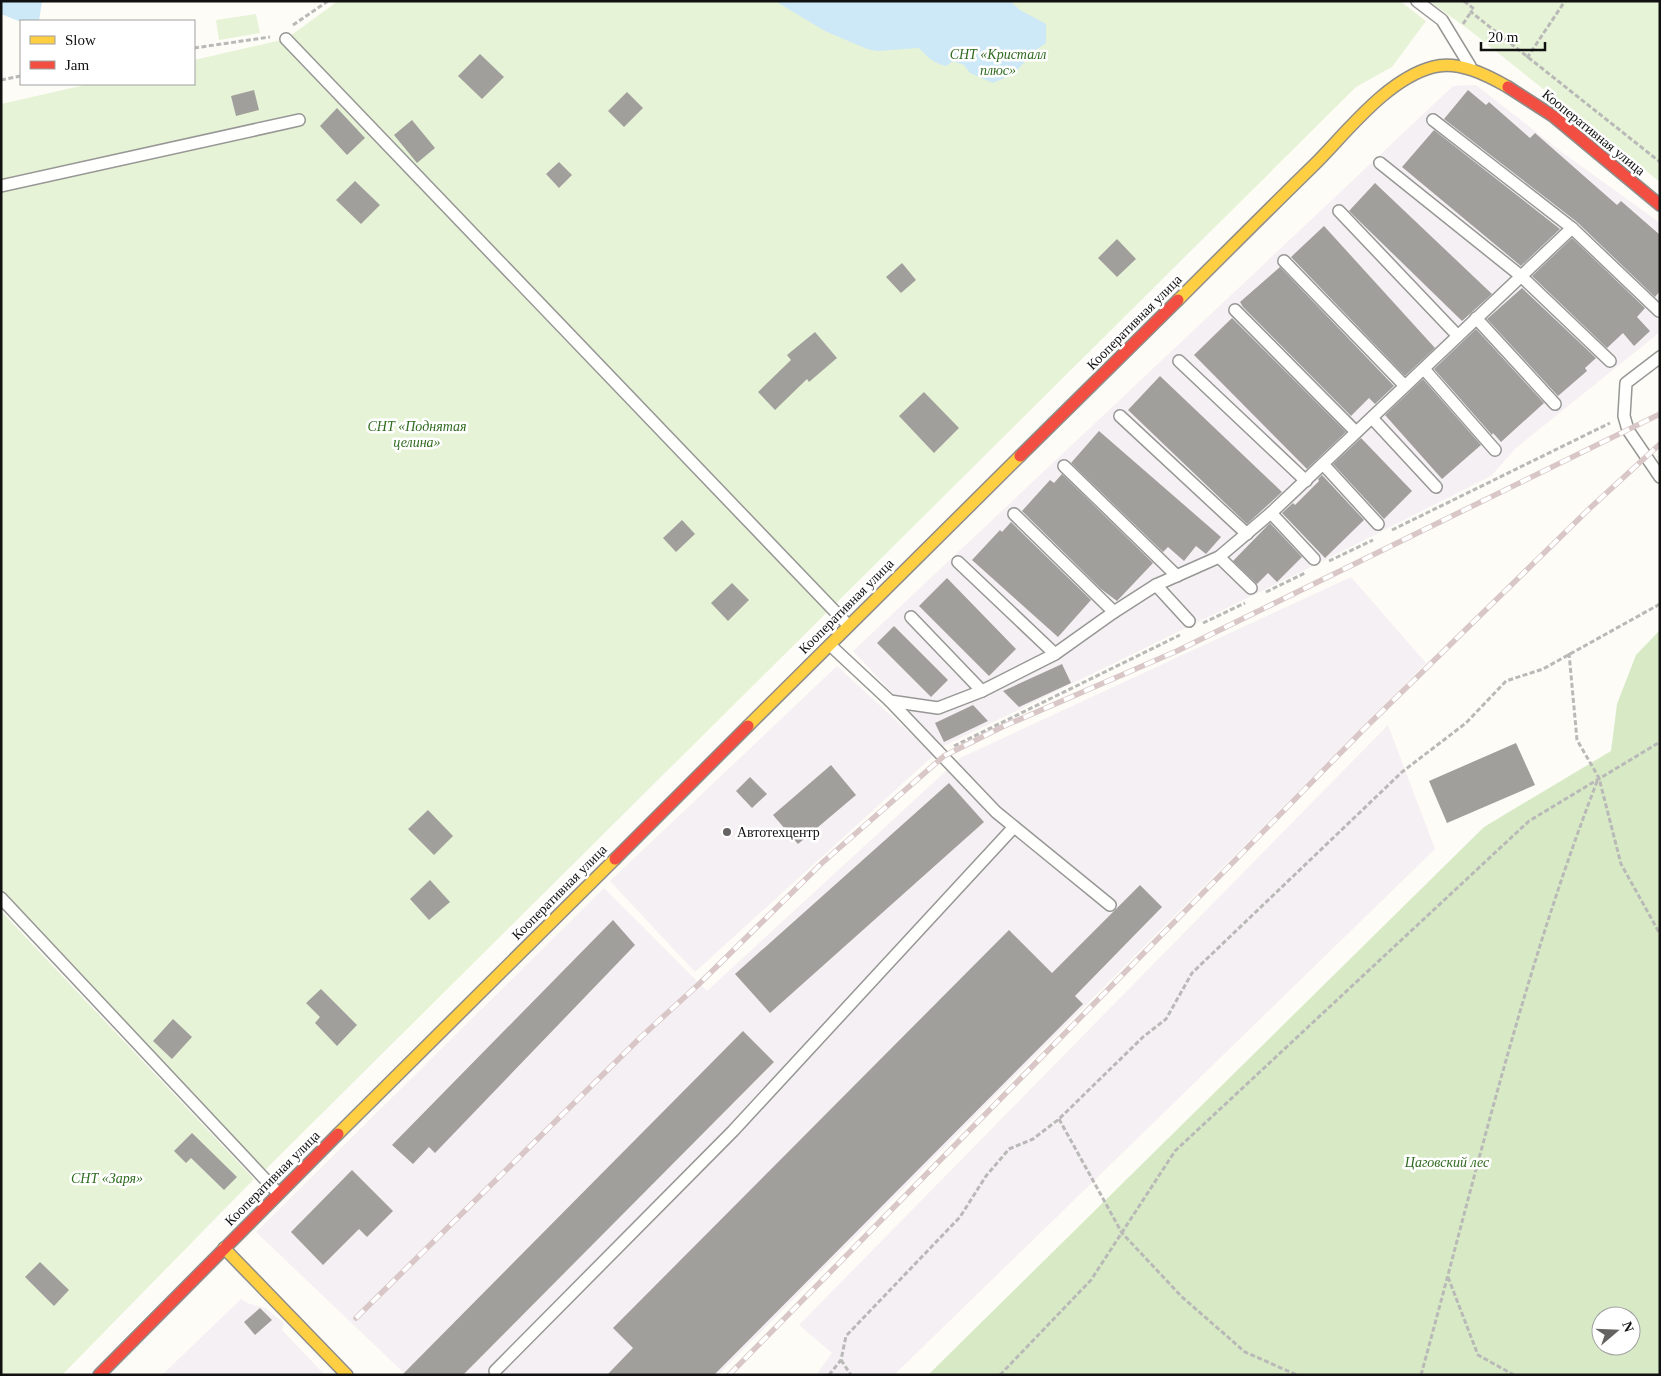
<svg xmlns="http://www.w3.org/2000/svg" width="1661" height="1376" font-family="Georgia,serif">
<rect width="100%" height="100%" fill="#fdfcf7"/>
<!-- industrial -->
<g fill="#f5f0f3">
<path d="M 1476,85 L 1563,153 L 1660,223 L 1660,332 L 1516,448 L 1491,476 L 1305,570 L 942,747 L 853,651 L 1453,86 Z"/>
<path d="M 1351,577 L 1426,663 L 718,1375 L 402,1375 L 404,1373 L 256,1232 L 604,888 L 707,991 L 960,758 Z"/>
<path d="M 837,666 L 934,755 L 695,972 L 610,881 Z"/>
<path d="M 1388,725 L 1435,849 L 894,1375 L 816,1375 L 832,1353 L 799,1325 Z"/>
<path d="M 241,1299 L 247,1303 L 265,1308 L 284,1323 L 282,1330 L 325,1375 L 162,1375 Z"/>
</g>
<!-- green -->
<g fill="#e7f3d7">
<path d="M 338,1 L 1400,1 L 1426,21 L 1392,67 L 1356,87 L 264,1171 L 1,890 L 1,104 L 89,84 L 194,84 L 194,60 L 286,39 Z"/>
<path d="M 1429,1 L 1660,1 L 1660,182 L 1468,29 Z"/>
<path d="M 256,14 L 260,33 L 219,40 L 216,20 Z"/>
<path d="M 1,911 L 254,1179 L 62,1375 L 1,1375 Z"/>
</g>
<!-- forest -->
<path fill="#d8eac5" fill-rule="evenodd" d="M 1660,630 L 1660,1375 L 928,1375 L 1484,827 L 1611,751 L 1617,704 L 1636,655 ZM 1601,1316 L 1631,1316 L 1631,1346 L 1601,1346 Z"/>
<!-- water -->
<g fill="#cde8f7">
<path d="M 1,1 L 42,1 L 39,21 L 21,22 L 1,14 Z"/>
<path d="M 775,1 L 1010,1 L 1020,10 L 1046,24 L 1046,43 L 1033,52 L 1015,73 L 993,83 L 970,73 L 964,65 L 953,61 L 946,66 C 935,64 927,57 919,48 L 877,51 L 867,49 L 825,31 Z"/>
</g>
<!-- building -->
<g fill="#a19f9c">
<path d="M 480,54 L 504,77 L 482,99 L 458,76 Z"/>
<path d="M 254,90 L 259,110 L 236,116 L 231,96 Z"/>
<path d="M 1468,90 L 1486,105 L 1489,102 L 1530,138 L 1535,133 L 1617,205 L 1621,201 L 1660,235 L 1660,291 L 1655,297 L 1577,222 L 1444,119 Z"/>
<path d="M 627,92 L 643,108 L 624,127 L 608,111 Z"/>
<path d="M 337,108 L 365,138 L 347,155 L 320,126 Z"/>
<path d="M 412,120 L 435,148 L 417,163 L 394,135 Z"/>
<path d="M 1434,130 L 1560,229 L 1521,266 L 1402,167 Z"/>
<path d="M 559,162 L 572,175 L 559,188 L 546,174 Z"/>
<path d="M 355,181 L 380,205 L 361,224 L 336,200 Z"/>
<path d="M 1375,183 L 1492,294 L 1462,321 L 1349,211 Z"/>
<path d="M 1324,226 L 1435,348 L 1405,376 L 1291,257 Z"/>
<path d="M 1572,238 L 1645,308 L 1637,317 L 1650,331 L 1634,346 L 1623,333 L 1607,348 L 1532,276 Z"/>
<path d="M 1117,239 L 1136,259 L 1117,277 L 1098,258 Z"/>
<path d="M 902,263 L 916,280 L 901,293 L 886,277 Z"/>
<path d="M 1280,267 L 1394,386 L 1375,404 L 1369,398 L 1351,416 L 1243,307 L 1240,302 Z"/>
<path d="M 1522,288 L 1596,358 L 1585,368 L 1587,371 L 1558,396 L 1487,319 Z"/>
<path d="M 1232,318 L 1346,432 L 1307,469 L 1194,355 Z"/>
<path d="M 1476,329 L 1544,403 L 1501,442 L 1493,433 L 1492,435 L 1434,369 Z"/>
<path d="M 815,332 L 837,358 L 809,382 L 807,379 L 775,410 L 758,392 L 791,360 L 787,355 Z"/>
<path d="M 1160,376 L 1282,492 L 1247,524 L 1128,410 Z"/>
<path d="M 1423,379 L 1481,445 L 1442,479 L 1385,415 Z"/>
<path d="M 924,392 L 959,428 L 934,453 L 899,416 Z"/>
<path d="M 1099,431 L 1221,537 L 1206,554 L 1196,546 L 1184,561 L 1168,547 L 1163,552 L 1071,463 Z"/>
<path d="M 1361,438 L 1412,491 L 1384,519 L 1333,464 Z"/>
<path d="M 1062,474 L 1153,563 L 1117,601 L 1101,589 L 1022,511 L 1050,480 L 1054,483 Z"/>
<path d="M 1322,475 L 1364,520 L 1325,558 L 1282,513 L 1293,503 L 1295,505 L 1319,481 L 1318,479 Z"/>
<path d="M 682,520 L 695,534 L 676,552 L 663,538 Z"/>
<path d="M 1011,522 L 1091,600 L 1058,637 L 972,560 L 1000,530 L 1002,532 Z"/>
<path d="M 1270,523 L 1302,557 L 1277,582 L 1268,573 L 1257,584 L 1233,561 Z"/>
<path d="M 947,578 L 1016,649 L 989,676 L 919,606 Z"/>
<path d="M 732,583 L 749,600 L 728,621 L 711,603 Z"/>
<path d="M 894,626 L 948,680 L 931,697 L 877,643 Z"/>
<path d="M 1062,664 L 1071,683 L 1019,707 L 1003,691 Z"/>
<path d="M 973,705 L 988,721 L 944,742 L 935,723 Z"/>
<path d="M 1516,743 L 1535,785 L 1447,823 L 1429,781 Z"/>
<path d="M 831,765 L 856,795 L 798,844 L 773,815 Z"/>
<path d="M 750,777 L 767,794 L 752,808 L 736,791 Z"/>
<path d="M 949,783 L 984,822 L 770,1013 L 735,974 Z"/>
<path d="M 428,810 L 453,836 L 434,855 L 408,829 Z"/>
<path d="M 430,880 L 450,902 L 429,920 L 410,899 Z"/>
<path d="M 1140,885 L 1162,907 L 1075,996 L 1083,1004 L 714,1375 L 607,1375 L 633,1348 L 613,1328 L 1009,930 L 1052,973 Z"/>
<path d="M 613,920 L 635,945 L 435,1153 L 429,1147 L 413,1164 L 392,1145 Z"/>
<path d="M 321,989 L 357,1025 L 337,1046 L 315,1023 L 320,1017 L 306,1003 Z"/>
<path d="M 173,1019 L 192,1037 L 172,1059 L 153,1041 Z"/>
<path d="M 743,1031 L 774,1062 L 463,1375 L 402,1375 Z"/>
<path d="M 192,1133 L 237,1177 L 224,1190 L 191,1158 L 186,1163 L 174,1151 Z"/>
<path d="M 352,1170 L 393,1211 L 367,1237 L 359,1229 L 323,1265 L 291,1232 Z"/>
<path d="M 40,1262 L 69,1290 L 54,1306 L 25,1277 Z"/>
<path d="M 260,1308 L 272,1320 L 255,1335 L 244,1322 Z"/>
</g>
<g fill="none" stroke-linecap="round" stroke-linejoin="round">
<!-- lane casing -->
<g stroke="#979795" stroke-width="14">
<g id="lane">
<path d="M 1417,1 L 1442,20 L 1470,66"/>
<path d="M 286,39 L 848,625"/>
<path d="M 1380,163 L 1521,276 L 1610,361"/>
<path d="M 1,186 L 299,120"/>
<path d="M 1339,211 L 1458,336"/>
<path d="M 1572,228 L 1659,311"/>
<path d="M 1284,261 L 1405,386"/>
<path d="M 1235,310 L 1356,432"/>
<path d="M 1476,318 L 1555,404"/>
<path d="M 1660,357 L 1626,383 L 1624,416 L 1628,430 L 1660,477"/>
<path d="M 1179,361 L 1306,481"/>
<path d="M 1424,369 L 1495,450"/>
<path d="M 1120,416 L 1247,534"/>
<path d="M 1372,418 L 1436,487"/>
<path d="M 1323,464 L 1378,524"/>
<path d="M 1064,466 L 1177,576"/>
<path d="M 1271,513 L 1314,559"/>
<path d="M 1014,514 L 1114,612"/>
<path d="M 1219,557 L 1251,588"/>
<path d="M 958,562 L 1055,654"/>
<path d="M 1156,585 L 1189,621"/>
<path d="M 911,617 L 982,691"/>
<path d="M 830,645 L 890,701 L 996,812 L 1110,905"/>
<path d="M 890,701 L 938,708 L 982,691 L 1055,654 L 1114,612 L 1156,585 L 1219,557 L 1271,513 L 1572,228 L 1433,120"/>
<path d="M 1,898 L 278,1193"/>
<path d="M 495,1371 L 733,1131 L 1014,827"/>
</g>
</g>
<!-- slow casing -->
<g stroke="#8e8d8b" stroke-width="14">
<g id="slow">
<path d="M 1178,300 C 1223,255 1268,210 1314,165 C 1347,132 1387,79 1433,67 C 1458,60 1487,75 1508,87"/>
<path d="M 748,726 L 1020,456"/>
<path d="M 338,1134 L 615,859"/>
<path d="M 224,1248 L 347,1375"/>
</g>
</g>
<!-- jam casing -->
<g stroke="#8e8d8b" stroke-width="14">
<g id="jam">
<path d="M 1508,87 L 1553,116 L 1660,205"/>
<path d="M 1020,456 L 1178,300"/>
<path d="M 615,859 L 748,726"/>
<path d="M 99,1375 L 338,1134"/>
</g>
</g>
<!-- path -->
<g stroke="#b9b9b8" stroke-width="3" stroke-dasharray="5 2.5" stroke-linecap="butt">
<path d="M 1464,1 L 1474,9 L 1471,12 L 1660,162"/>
<path d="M 1463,24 L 1471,12"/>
<path d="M 293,25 L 328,1"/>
<path d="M 194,48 L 270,37"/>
<path d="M 1527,58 L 1565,1"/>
<path d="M 1,80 L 21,76"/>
<path d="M 1392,530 L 1610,423"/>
<path d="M 1329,561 L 1373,540"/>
<path d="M 1266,592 L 1305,573"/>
<path d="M 1203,623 L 1245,603"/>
<path d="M 1569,653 L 1577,740 L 1599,778 L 1621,864 L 1660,934"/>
<path d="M 954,746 L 1180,635"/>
<path d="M 1059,1119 L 1122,1233 L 1182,1297 L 1245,1352 L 1297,1375"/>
<path d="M 1448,1277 L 1478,1355 L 1514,1375"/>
<path d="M 841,1360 L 851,1375"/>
<path d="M 829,1375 L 841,1360 L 846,1336 L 960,1217 L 986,1176 L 1009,1149 L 1033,1139 L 1059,1119 L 1143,1037 L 1166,1019 L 1192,973 L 1402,772 L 1466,723 L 1506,681 L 1543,669 L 1660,604"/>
<path d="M 1000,1375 L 1091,1280 L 1175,1151 L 1529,821 L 1660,742"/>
<path d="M 1421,1375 C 1476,1175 1523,972 1598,779"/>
</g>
<!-- lane -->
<use href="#lane" stroke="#fffffe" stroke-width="11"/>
<!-- slow -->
<use href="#slow" stroke="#ffcf43" stroke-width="11"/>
<!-- jam -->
<use href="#jam" stroke="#f24e42" stroke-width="11"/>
<!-- rail casing -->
<g stroke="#d9c6c7" stroke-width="5.5">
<g id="rail">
<path d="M 356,1318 L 641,1037 L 699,984 L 822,863 L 944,756 L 1002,727 L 1177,651 L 1660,414"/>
<path d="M 729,1375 L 1365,728 L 1589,509 L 1660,444"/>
</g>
</g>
<!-- rail -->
<use href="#rail" stroke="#fff" stroke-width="4" stroke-dasharray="11" stroke-linecap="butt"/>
</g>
<!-- markers -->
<circle fill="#646362" stroke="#fff" stroke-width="2" cx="727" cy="832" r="5"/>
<g text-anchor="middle" stroke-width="5" stroke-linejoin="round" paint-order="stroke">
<!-- park labels -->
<g font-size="14" font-style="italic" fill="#2f6b1f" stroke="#fff">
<text x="998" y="59">СНТ «Кристалл<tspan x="998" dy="16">плюс»</tspan></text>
<text x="417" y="431">СНТ «Поднятая<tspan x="417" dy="16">целина»</tspan></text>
<text x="1447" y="1167">Цаговский лес</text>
<text x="107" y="1183">СНТ «Заря»</text>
</g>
<!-- street labels -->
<g font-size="14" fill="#111" stroke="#fff">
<text transform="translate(1594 132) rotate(39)" y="5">Кооперативная улица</text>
<text transform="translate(1134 322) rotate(-45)" y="5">Кооперативная улица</text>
<text transform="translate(846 606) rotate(-45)" y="5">Кооперативная улица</text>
<text transform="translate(559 892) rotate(-45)" y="5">Кооперативная улица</text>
<text transform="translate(272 1178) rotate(-45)" y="5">Кооперативная улица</text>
</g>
<!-- poi labels -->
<g font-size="14" fill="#111" stroke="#fff" text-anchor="start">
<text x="737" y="837">Автотехцентр</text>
</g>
</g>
<!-- border -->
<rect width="1661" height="1376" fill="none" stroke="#111111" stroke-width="5"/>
<!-- legend -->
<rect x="20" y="20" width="175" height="65" fill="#ffffff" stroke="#a0a0a0"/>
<rect x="30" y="36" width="25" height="8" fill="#ffcf43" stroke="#a0a0a0"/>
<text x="65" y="45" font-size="15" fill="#111111">Slow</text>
<rect x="30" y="61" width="25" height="8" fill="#f24e42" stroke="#a0a0a0"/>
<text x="65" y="70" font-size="15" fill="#111111">Jam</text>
<!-- north arrow -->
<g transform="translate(1616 1331) rotate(71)"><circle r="24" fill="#ffffff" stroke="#a0a0a0"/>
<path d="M0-4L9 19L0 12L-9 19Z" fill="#646362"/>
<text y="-8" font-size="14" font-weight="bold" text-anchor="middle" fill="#111111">N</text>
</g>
<!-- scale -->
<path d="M1481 42v8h64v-8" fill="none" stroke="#111111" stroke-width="2.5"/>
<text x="1488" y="42" font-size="15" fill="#111111" stroke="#ffffff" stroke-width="4" paint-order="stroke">20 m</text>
</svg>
